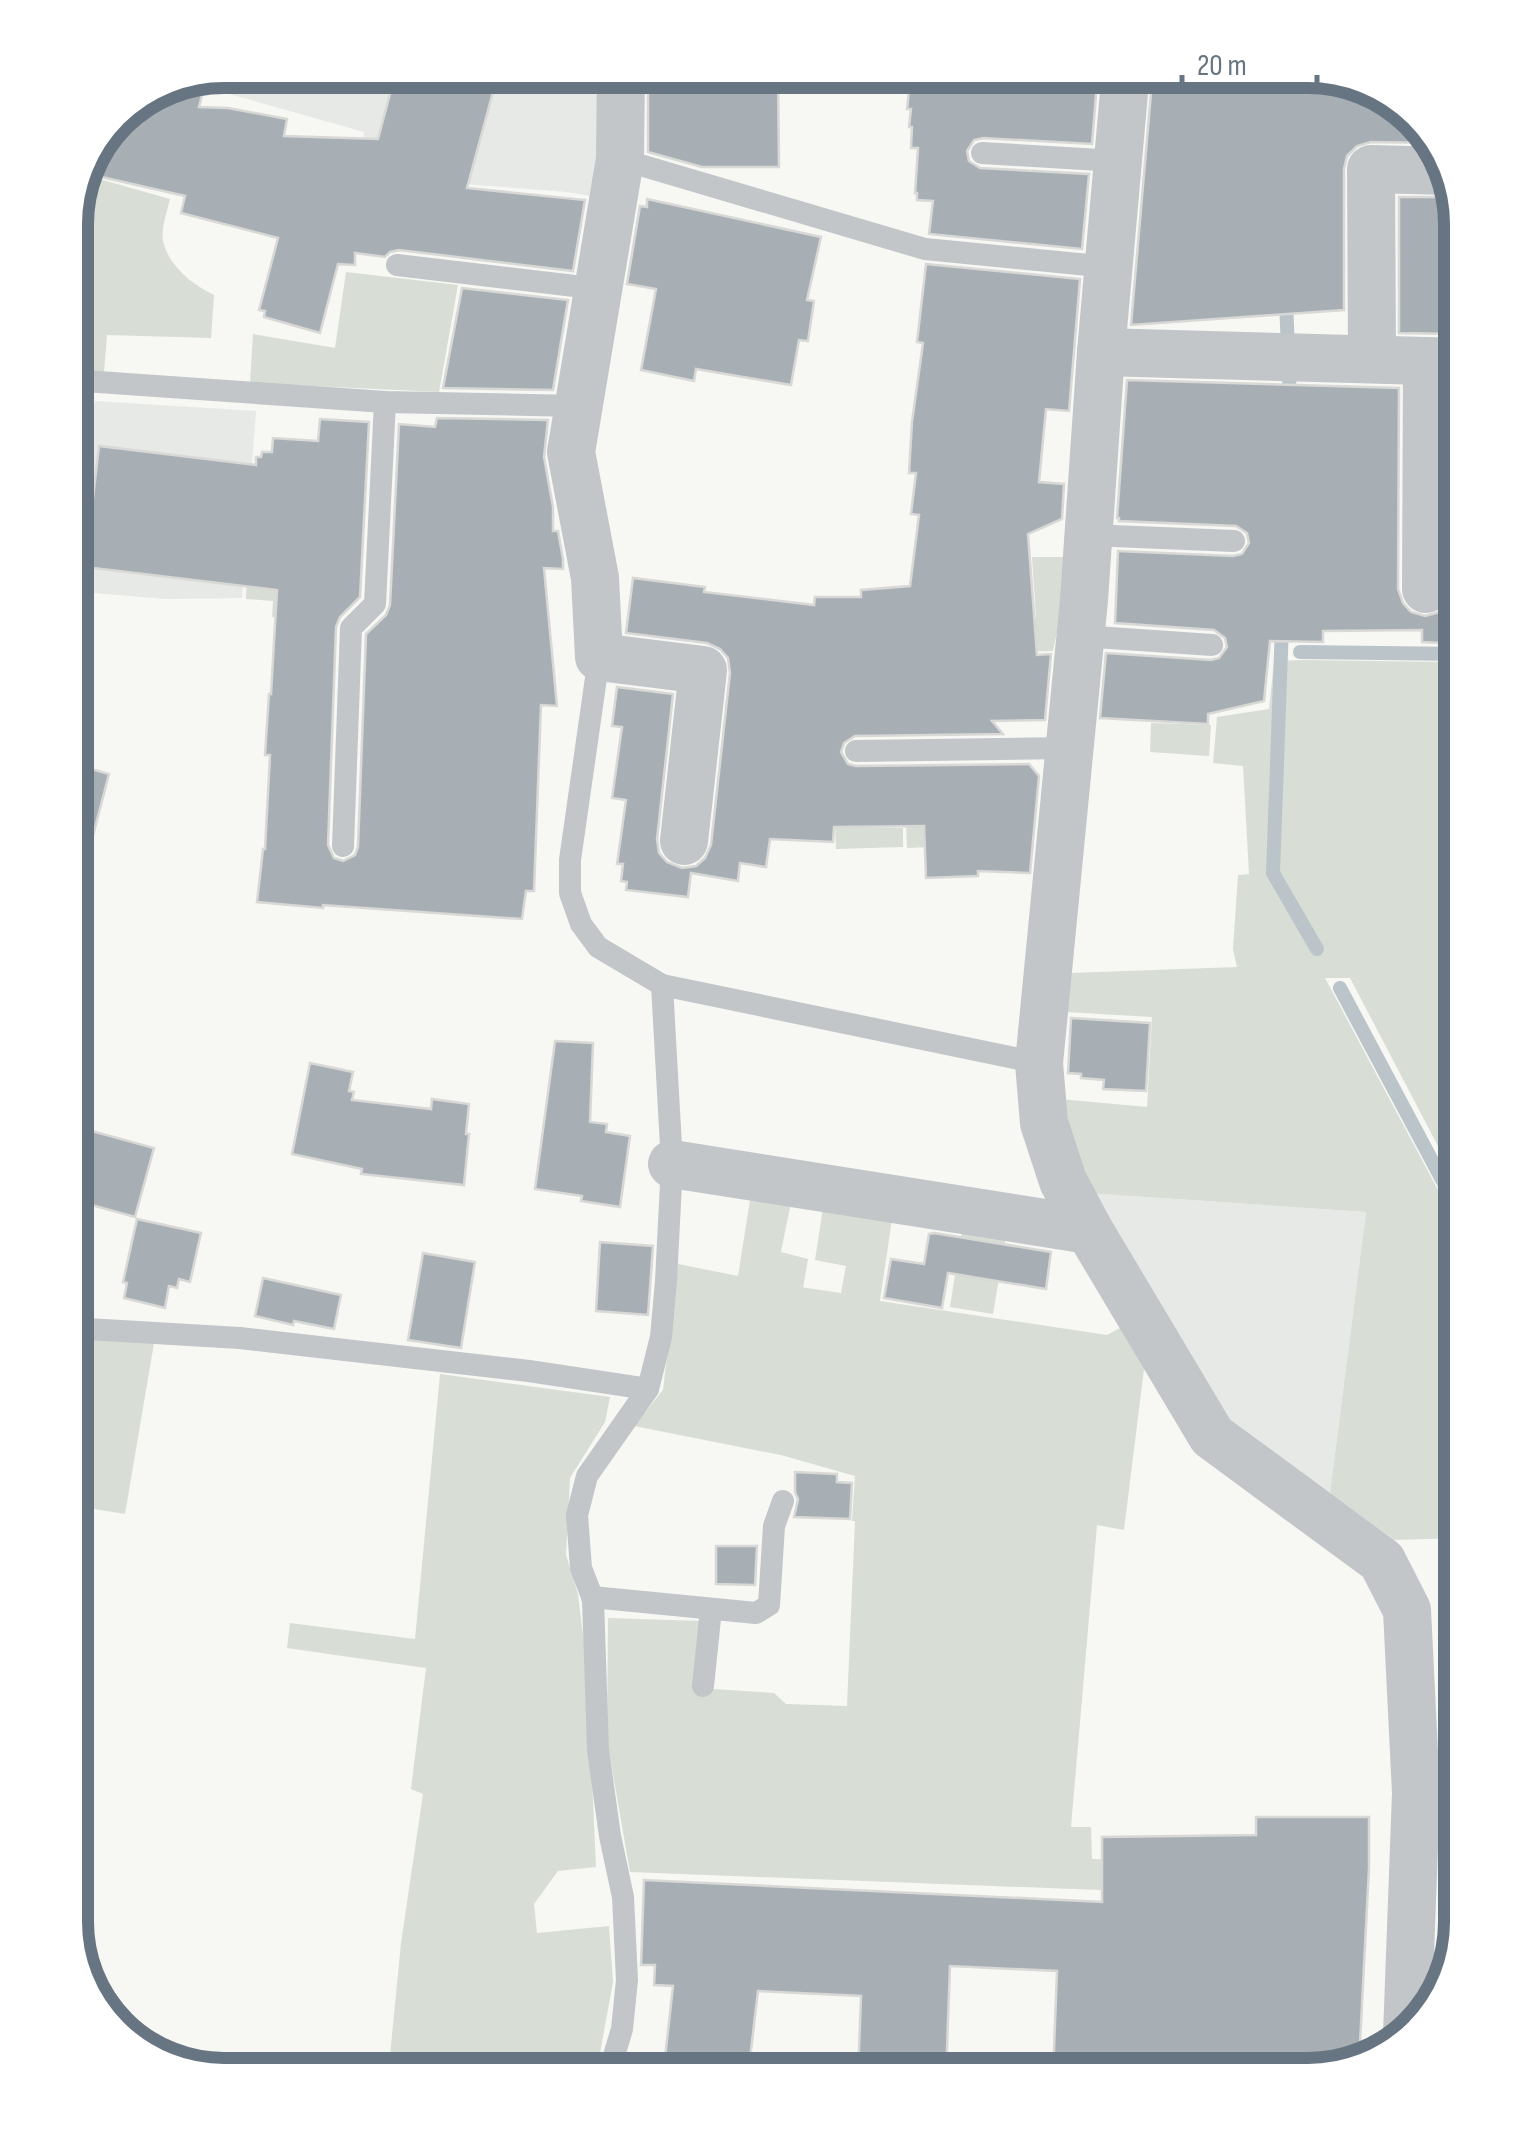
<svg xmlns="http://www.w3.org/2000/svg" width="1532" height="2146" font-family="'Sofia Sans Condensed',sans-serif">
<rect width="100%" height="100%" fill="#f7f7f4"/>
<!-- built -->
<g fill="#e7e9e7">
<path d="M 223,70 L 605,70 L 602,198 L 567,192 L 359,176 L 364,132 L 190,83 Z"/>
<path d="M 95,401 L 256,411 L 242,598 L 166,599 L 70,591 L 70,559 Z"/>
<path d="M 1087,1193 L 1366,1212 L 1330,1493 L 1225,1425 Z"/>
</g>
<!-- green -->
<g fill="#d8ded5">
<path d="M 92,177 L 170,199 C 167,211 161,229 163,241 C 169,267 192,284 214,295 L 211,338 L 107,335 L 104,372 L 70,370 L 70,213 L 83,187 L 89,188 Z"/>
<path d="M 346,272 L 458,285 L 439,392 L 250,383 L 253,334 L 335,348 Z"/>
<path d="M 1032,557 L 1067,557 L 1067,585 L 1053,651 L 925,654 L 978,621 L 1036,618 Z"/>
<path d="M 247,575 L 278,577 L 300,619 L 272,617 L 273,601 L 246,599 Z"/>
<path d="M 1303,660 L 1447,662 L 1444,973 L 1462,974 L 1462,1192 L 1350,978 L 1325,978 L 1462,1235 L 1462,1538 L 1394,1540 L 1330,1493 L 1366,1212 L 1087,1193 L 1060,1099 L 1147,1107 L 1152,1017 L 1066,1012 L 1070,973 L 1237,967 L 1233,949 L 1238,875 L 1249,874 L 1243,766 L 1213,763 L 1217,717 L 1269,709 L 1274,661 Z"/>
<path d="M 1151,723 L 1211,725 L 1209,756 L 1150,752 Z"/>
<path d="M 954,821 L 952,846 L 907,848 L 906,823 Z"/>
<path d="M 870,823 L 871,828 L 903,828 L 903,847 L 836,849 L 835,824 Z"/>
<path d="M 751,1194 L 791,1202 L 781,1252 L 808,1259 L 803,1288 L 773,1283 L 841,1293 L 846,1266 L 815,1260 L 823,1208 L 892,1219 L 880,1301 L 1107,1335 L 1120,1328 L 1145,1361 L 1124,1530 L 1097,1525 L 1071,1827 L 1091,1827 L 1092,1859 L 1254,1864 L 1255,1896 L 630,1872 L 607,1740 L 608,1618 L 702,1621 L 698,1688 L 774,1693 L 786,1704 L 847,1706 L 855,1521 L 852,1521 L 855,1476 L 781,1455 L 634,1426 L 663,1390 L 678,1264 L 738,1276 Z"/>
<path d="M 962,1230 L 1006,1237 L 993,1314 L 950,1307 Z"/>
<path d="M 70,1338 L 154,1343 L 125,1514 L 70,1505 Z"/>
<path d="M 440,1374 L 610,1397 L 605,1422 L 570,1478 L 566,1555 L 578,1594 L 587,1668 L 596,1867 L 558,1871 L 534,1904 L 537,1933 L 609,1926 L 613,1982 L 600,2053 L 593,2073 L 388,2076 L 401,1943 L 423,1794 L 411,1789 L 426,1668 L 287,1648 L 290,1623 L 415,1639 Z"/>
</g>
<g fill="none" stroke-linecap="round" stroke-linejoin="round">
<!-- stream -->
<g stroke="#bbc4c9" stroke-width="14">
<path d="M 1297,70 L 1320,71"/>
<path d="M 1286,300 L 1290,403"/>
<path d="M 1282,625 L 1273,873 L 1317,949"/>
<path d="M 1300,652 L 1462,654"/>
<path d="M 1340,988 L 1462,1217"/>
</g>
</g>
<!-- building -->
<g fill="#a7afb4" stroke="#d8d8d6" stroke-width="2.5">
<path d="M 437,70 L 499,70 L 467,188 L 585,200 L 573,271 L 399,250 L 390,252 L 385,257 L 355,253 L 355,265 L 338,264 L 320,333 L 264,317 L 265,311 L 259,310 L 278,238 L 181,213 L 185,196 L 97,176 L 97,159 L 122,108 L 207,76 L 199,107 L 228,108 L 287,119 L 284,136 L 378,139 L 394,79 L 432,89 Z"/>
<path d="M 648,70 L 778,70 L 779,167 L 702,167 L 648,152 Z"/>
<path d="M 911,70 L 1098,70 L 1092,144 L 983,138 L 974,140 L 967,151 L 969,161 L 980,168 L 1089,174 L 1082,249 L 929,234 L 933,201 L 917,200 L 917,193 L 915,193 L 918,148 L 911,148 L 912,127 L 909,127 L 911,109 L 907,109 Z"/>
<path d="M 1153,70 L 1245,70 L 1244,74 L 1349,80 L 1386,91 L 1438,143 L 1371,142 L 1357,146 L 1347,156 L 1344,169 L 1344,310 L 1131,325 Z"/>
<path d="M 1399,197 L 1455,197 L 1462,223 L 1462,334 L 1399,333 Z"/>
<path d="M 647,199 L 821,237 L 807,300 L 814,301 L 808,341 L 799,340 L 791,385 L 696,369 L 694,381 L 641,370 L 656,289 L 627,284 L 640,206 L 647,207 Z"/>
<path d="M 926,264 L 1080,279 L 1069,411 L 1046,409 L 1039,482 L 1064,484 L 1062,519 L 1028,534 L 1037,655 L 1051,654 L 1045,720 L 992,721 L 1003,734 L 855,736 L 844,743 L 841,752 L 848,764 L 856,766 L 1029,764 L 1039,776 L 1030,873 L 978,871 L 978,876 L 926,878 L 924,826 L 834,827 L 833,842 L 770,839 L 766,867 L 740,863 L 738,881 L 691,873 L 688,897 L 626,890 L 627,882 L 621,881 L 623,864 L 617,864 L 626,800 L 612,798 L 622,727 L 612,726 L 617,687 L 673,694 L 657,839 L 659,853 L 667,862 L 682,868 L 696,866 L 705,858 L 711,845 L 730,673 L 728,658 L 720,649 L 707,643 L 626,633 L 633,578 L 705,587 L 704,592 L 814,605 L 815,597 L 861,597 L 861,590 L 910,586 L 919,515 L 911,514 L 916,473 L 909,473 L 912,422 L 923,343 L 917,342 Z"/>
<path d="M 462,288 L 568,300 L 553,390 L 443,388 Z"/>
<path d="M 1127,380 L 1399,388 L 1398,589 L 1403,603 L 1411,612 L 1425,616 L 1440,612 L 1449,604 L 1453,590 L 1454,389 L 1462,389 L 1462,644 L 1422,642 L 1422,630 L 1323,631 L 1323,642 L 1270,641 L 1264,701 L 1208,714 L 1208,724 L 1100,718 L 1106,653 L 1211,660 L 1219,658 L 1227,647 L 1225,638 L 1214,630 L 1115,623 L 1118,551 L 1233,556 L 1242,554 L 1249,543 L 1247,533 L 1236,526 L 1119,521 L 1119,518 L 1117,518 Z"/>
<path d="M 437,418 L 548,420 L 544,457 L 553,507 L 553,531 L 558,531 L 563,559 L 563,569 L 544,568 L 557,706 L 541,705 L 534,891 L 526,891 L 522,919 L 323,905 L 323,908 L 257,902 L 263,849 L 265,849 L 270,755 L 265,755 L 269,694 L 271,694 L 277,590 L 85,567 L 99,446 L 256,465 L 256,457 L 261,457 L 262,452 L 272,452 L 273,438 L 318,441 L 320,419 L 369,422 L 360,597 L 340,617 L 336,627 L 328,845 L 334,858 L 343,861 L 355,855 L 358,847 L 366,634 L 386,615 L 390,605 L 399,424 L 435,427 Z"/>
<path d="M 70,763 L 109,774 L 83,874 L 70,872 Z"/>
<path d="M 1071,1018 L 1150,1023 L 1146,1091 L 1103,1089 L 1104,1080 L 1081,1078 L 1081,1074 L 1068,1073 Z"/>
<path d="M 555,1041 L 593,1043 L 590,1122 L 607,1124 L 606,1132 L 630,1136 L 620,1207 L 581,1201 L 582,1196 L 535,1189 Z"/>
<path d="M 310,1063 L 353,1072 L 349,1091 L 354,1092 L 352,1100 L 431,1109 L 432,1099 L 469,1104 L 466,1134 L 469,1134 L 464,1185 L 361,1174 L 362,1169 L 292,1154 Z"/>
<path d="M 70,1125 L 154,1148 L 135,1217 L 70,1199 Z"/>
<path d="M 137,1219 L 201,1233 L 190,1282 L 179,1279 L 177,1288 L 169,1286 L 165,1308 L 124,1298 L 127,1283 L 123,1282 Z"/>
<path d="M 934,1233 L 1051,1252 L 1046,1289 L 948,1273 L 942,1308 L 884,1298 L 891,1259 L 924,1264 L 929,1234 Z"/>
<path d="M 600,1242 L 653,1246 L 648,1315 L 596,1311 Z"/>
<path d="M 423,1253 L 475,1262 L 461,1348 L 408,1340 Z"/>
<path d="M 263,1278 L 341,1295 L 334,1329 L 294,1321 L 293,1325 L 255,1316 Z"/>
<path d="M 795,1472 L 837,1474 L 837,1482 L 852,1483 L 850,1519 L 794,1517 L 798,1499 L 795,1492 Z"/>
<path d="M 716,1546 L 757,1546 L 755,1585 L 716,1584 Z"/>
<path d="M 1256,1817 L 1369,1817 L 1369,1868 L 1359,2063 L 1309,2076 L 1053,2076 L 1057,1971 L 950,1966 L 946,2076 L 858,2076 L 861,1996 L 758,1991 L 748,2076 L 663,2076 L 673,1986 L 654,1985 L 655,1965 L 641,1965 L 644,1880 L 1102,1902 L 1102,1837 L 1256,1835 Z"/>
</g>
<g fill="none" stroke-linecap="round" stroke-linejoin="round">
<!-- service -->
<g stroke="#c2c6c9" stroke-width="22">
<path d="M 982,153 L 1117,161"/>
<path d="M 620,159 L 925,249 L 1109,267"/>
<path d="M 397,265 L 600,289"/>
<path d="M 70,380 L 385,402 L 578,406"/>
<path d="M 1089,535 L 1234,541"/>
<path d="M 1081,636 L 1212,645"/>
<path d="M 599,657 L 570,860 L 570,893 L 581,924 L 598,947 L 662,985 L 1039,1063"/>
<path d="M 856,751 L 1068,748"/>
<path d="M 343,846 L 351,628 L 375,604 L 385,402"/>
<path d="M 70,1328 L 240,1338 L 529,1371 L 648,1389"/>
<path d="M 592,1597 L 756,1613 L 769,1605 L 774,1526 L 783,1501"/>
<path d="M 703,1686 L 711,1609"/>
<path d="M 608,2076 L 622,2029 L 627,1980 L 623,1897 L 610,1836 L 598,1750 L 593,1599 L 581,1568 L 577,1515 L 587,1476 L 648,1389 L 661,1337 L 666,1281 L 672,1164 L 662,985"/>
</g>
<!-- minor -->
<g stroke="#c2c6c9" stroke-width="48">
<path d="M 621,70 L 620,159 L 571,452 L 595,578 L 599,657 L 703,670 L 684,841"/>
<path d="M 1126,70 L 1101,352 L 1084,600 L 1039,1063 L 1044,1123 L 1063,1181 L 1089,1230 L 1212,1436 L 1382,1561 L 1407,1610 L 1416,1793 L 1407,2035"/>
<path d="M 1101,352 L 1462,362"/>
<path d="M 1372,359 L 1371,169 L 1448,171"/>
<path d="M 1426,589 L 1427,362"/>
<path d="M 672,1164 L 1089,1230"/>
</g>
</g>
<!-- crop -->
<path d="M0 0H1532V2146H0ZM224 88H1308A136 136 0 0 1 1444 224V1922A136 136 0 0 1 1308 2058H224A136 136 0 0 1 88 1922V224A136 136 0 0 1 224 88Z" fill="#fff" fill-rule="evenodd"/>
<path fill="none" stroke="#677583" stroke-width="12" d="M224 88H1308A136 136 0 0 1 1444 224V1922A136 136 0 0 1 1308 2058H224A136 136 0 0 1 88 1922V224A136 136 0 0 1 224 88Z"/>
<!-- scale -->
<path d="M1182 75v15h135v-15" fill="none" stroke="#677583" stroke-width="5"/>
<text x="1197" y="75" font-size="30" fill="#677583" stroke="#ffffff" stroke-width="8" paint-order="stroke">20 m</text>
</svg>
